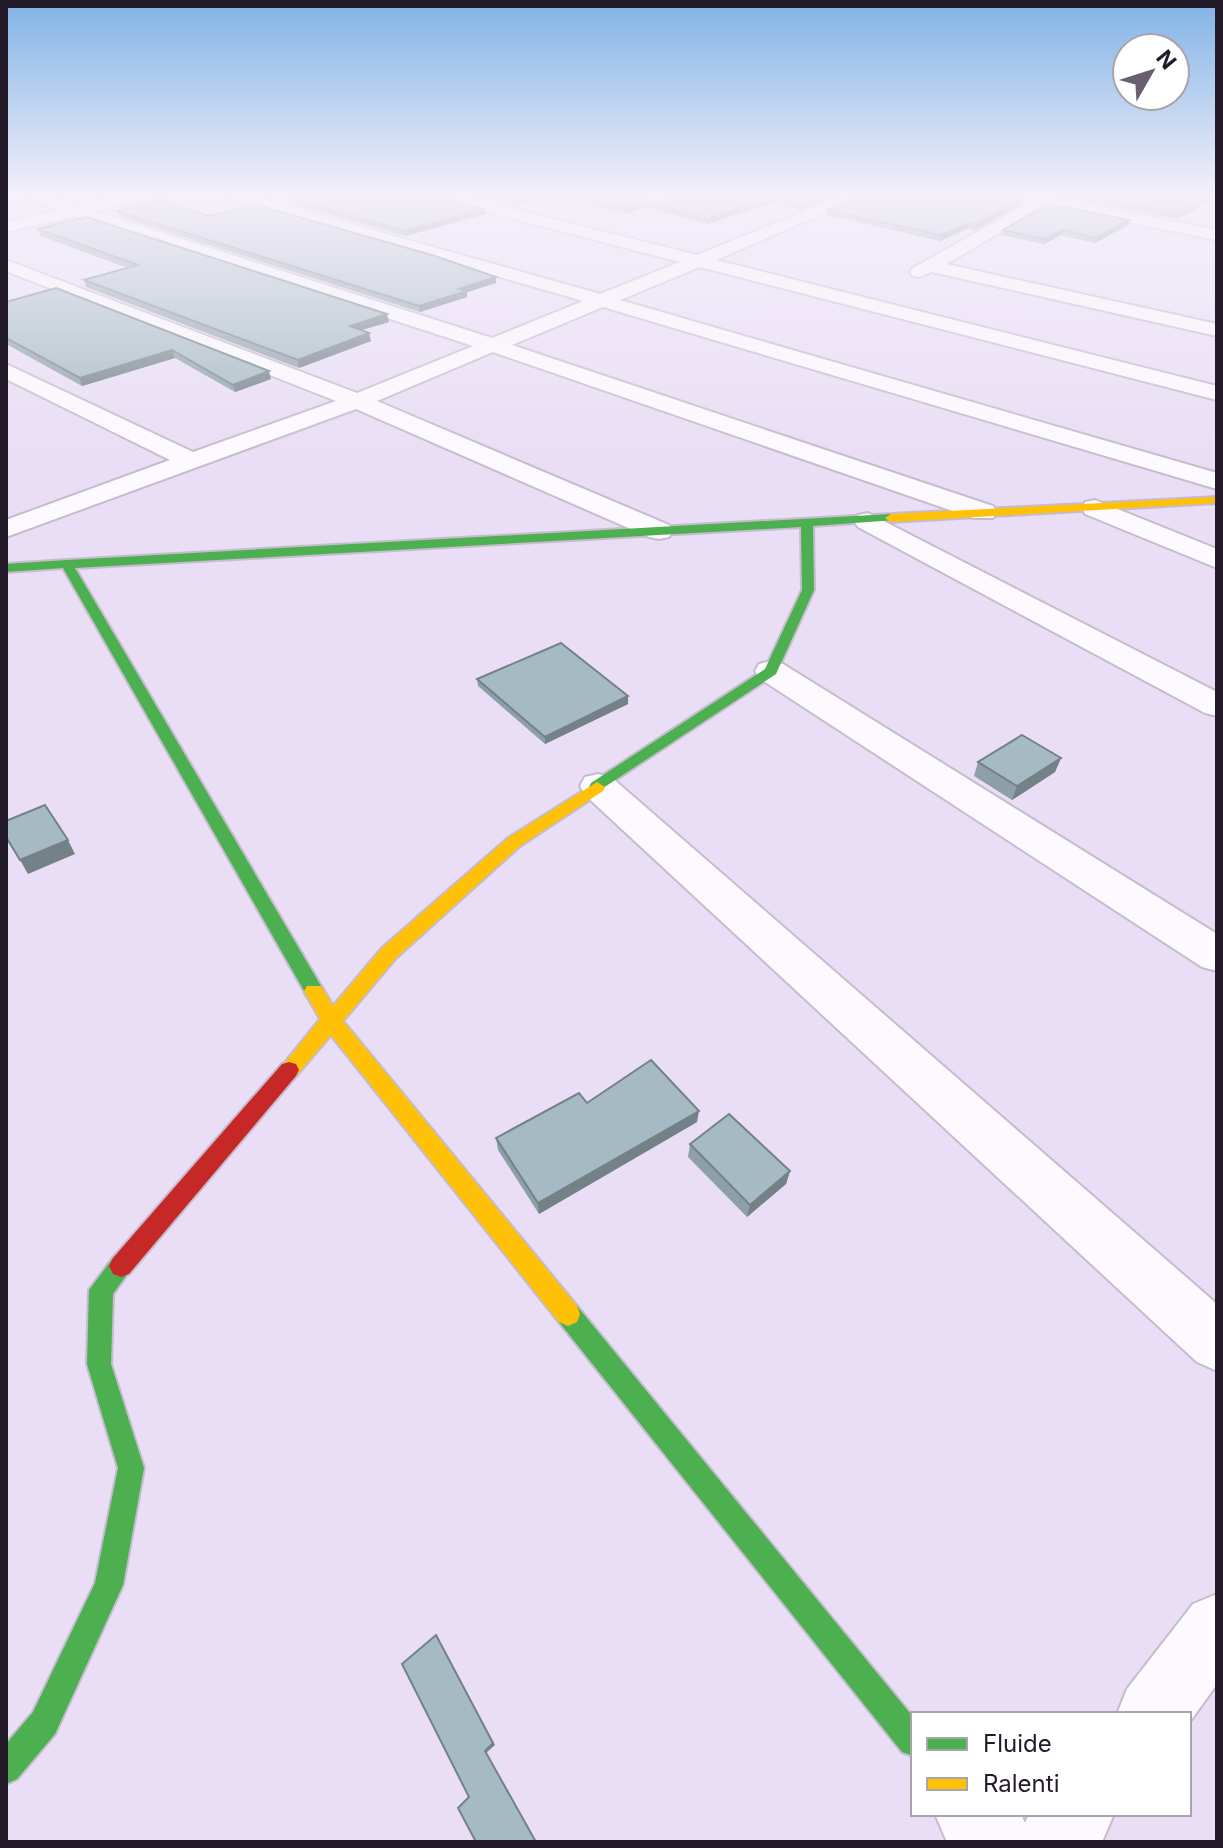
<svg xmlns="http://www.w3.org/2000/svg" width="1223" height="1848" font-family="Inter,sans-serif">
<rect width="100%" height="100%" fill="#e9def5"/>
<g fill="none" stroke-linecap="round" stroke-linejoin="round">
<!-- street casing -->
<g stroke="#c5bcce" stroke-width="4">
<g id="street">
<path d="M 22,196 L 45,196 L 76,206 L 119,196 L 147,196 L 144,199 L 94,211 L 492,338 L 583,301 L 230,199 L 227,196 L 252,196 L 600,294 L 680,262 L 438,199 L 435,196 L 461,196 L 697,255 L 843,196 L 864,196 L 716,260 L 1217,386 L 1217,400 L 700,267 L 620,300 L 1217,473 L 1217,489 L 603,307 L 512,345 L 993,506 L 997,512 L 993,518 L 973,518 L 493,352 L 377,401 L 669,525 L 673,531 L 669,537 L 659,539 L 649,537 L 356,409 L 6,537 L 6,520 L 170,460 L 6,379 L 6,364 L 193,452 L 336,401 L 6,271 L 6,260 L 357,393 L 473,346 L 75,216 L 6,232 L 6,222 L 58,210 Z"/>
<path d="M 630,196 L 679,196 L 658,206 Z"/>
<path d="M 1011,196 L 1042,196 L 1217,230 L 1217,240 L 1046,206 L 946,264 L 1217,324 L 1217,336 L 932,272 L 919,277 L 913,276 L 910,272 L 913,268 L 1029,203 Z"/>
<path d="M 1205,196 L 1217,196 L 1217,202 L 1208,199 Z"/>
<path d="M 1095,500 L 1217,549 L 1217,568 L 1085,514 L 1082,508 L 1085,502 Z"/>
<path d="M 868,513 L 1217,692 L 1217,716 L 1205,713 L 858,527 L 854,521 L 858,515 Z"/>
<path d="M 771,661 L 783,664 L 1217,934 L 1217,971 L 1202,967 L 759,678 L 755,671 L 759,664 Z"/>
<path d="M 598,774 L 611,777 L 1217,1304 L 1217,1371 L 1197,1362 L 585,795 L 580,786 L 585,777 Z"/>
<path d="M 1217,1594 L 1217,1684 L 1189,1723 L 1189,1714 L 1117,1714 L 1127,1689 L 1193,1604 Z"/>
<path d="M 935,1814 L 1021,1814 L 1025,1823 L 1029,1814 L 1114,1814 L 1102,1842 L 947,1842 Z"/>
</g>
</g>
<!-- fast casing -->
<g stroke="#c5bcce" stroke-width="4">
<g id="fast">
<path d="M 891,514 L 897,518 L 895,520 L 813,526 L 814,590 L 776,674 L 597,792 L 589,787 L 591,783 L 765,669 L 802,590 L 801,527 L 75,568 L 321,986 L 324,991 L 321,996 L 307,996 L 63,568 L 6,572 L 6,564 L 67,560 Z"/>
<path d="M 121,1255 L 129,1258 L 133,1266 L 113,1294 L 111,1364 L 144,1468 L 123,1585 L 55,1734 L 17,1779 L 6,1784 L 6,1744 L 33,1712 L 95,1583 L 118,1468 L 87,1364 L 89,1290 L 113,1258 Z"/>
<path d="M 568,1302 L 577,1306 L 913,1717 L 913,1756 L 902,1752 L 559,1322 L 556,1314 L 559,1306 Z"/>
</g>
</g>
<!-- slow casing -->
<g stroke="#c5bcce" stroke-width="4">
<g id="slow">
<path d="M 1217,497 L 1217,503 L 891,522 L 885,518 L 891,514 Z"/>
<path d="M 597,782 L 605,787 L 603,791 L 520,846 L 396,958 L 343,1021 L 577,1306 L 580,1314 L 577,1322 L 568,1326 L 559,1322 L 331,1035 L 296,1076 L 289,1078 L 282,1076 L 279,1070 L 320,1019 L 304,991 L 307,986 L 321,986 L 333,1006 L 382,948 L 508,838 Z"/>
</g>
</g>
<!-- jam casing -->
<g stroke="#c5bcce" stroke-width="4">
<path id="jam" d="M 289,1062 L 296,1064 L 299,1070 L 296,1076 L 129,1274 L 121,1277 L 113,1274 L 109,1266 L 113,1258 L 282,1064 Z"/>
</g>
<!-- street -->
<use href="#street" fill="#fcfafe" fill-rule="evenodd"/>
<!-- fast -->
<use href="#fast" fill="#4caf50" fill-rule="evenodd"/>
<!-- slow -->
<use href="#slow" fill="#ffc107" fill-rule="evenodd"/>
<!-- jam -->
<use href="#jam" fill="#c62828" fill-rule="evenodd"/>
</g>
<!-- wall -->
<g fill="#8ea0a7">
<path d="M 473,196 L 640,196 L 657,204 L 675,196 L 835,196 L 801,210 L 772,203 L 707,224 L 644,207 L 626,214 L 551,196 L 514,206 Z"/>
<path d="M 1057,196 L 1209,196 L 1208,202 L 1178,219 Z"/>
<path d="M 437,197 L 484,209 L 485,214 L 405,236 L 289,203 L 288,198 Z"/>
<path d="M 1022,204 L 975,230 L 968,228 L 940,241 L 827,215 L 827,210 Z"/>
<path d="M 117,211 L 209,216 L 496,283 L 467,292 L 467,297 L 420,312 L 118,216 Z"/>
<path d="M 1129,220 L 1128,225 L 1095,243 L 1061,235 L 1044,244 L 1002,235 L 1003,230 Z"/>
<path d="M 38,229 L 389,322 L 361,330 L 371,341 L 299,368 L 86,287 L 84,280 L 128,268 L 40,236 Z"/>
<path d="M 6,302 L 271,379 L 235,392 L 175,358 L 82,386 L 6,344 Z"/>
<path d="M 477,679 L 628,696 L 628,704 L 545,744 L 478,686 Z"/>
<path d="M 1061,758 L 1055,772 L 1012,800 L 974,776 L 978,762 Z"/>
<path d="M 587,1103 L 697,1122 L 539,1214 L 498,1150 L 496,1138 Z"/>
<path d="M 690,1144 L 790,1171 L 786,1184 L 747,1217 L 688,1157 Z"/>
</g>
<!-- shaded-wall -->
<g fill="#748288">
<path d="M 533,196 L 551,196 L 514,206 L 514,201 Z"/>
<path d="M 823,196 L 835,196 L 801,210 L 802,204 Z"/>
<path d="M 1210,197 L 1208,202 L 1178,219 L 1180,214 Z"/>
<path d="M 773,198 L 772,203 L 707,224 L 707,219 Z"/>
<path d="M 1023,198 L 1022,204 L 975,230 L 977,224 Z"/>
<path d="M 644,202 L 644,207 L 626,214 L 626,209 Z"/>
<path d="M 484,209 L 485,214 L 405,236 L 405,231 Z"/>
<path d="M 1129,220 L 1128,225 L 1095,243 L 1096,238 Z"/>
<path d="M 969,223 L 968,228 L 940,241 L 941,235 Z"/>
<path d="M 1063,230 L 1061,235 L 1044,244 L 1045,239 Z"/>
<path d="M 496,277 L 496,283 L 467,292 L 467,297 L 420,312 L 419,306 L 459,289 Z"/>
<path d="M 387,314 L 389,322 L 352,333 L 350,326 Z"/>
<path d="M 369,333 L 371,341 L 299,368 L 298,360 Z"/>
<path d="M 172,350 L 175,358 L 82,386 L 80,378 Z"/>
<path d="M 269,371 L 271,379 L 235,392 L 233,385 Z"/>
<path d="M 628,696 L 628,704 L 545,744 L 545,737 Z"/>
<path d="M 1061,758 L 1055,772 L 1012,800 L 1017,786 Z"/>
<path d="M 68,840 L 75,854 L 28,874 L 20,860 Z"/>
<path d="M 699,1111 L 697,1122 L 539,1214 L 538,1203 Z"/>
<path d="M 790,1171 L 786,1184 L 747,1217 L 750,1205 Z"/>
<path d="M 436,1635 L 495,1745 L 486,1753 L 537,1842 L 485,1751 Z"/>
</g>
<!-- building -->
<g fill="#a5bac2" stroke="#748288" stroke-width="2">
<path d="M 298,196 L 436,196 L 484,209 L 405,231 L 288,198 Z"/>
<path d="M 493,196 L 533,196 L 514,201 Z"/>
<path d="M 572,196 L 640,196 L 657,204 L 675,196 L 823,196 L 802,204 L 773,198 L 707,219 L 644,202 L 626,209 Z"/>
<path d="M 861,196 L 1018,196 L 1023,198 L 977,224 L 969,223 L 941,235 L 827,210 Z"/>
<path d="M 1085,196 L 1209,196 L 1210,197 L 1180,214 Z"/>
<path d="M 159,200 L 209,216 L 257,205 L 435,256 L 496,277 L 459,289 L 467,291 L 419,306 L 117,211 Z"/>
<path d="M 1048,204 L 1129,220 L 1096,238 L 1063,230 L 1045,239 L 1003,230 Z"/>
<path d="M 86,217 L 387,314 L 350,326 L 369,333 L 298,360 L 84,280 L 138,265 L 38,229 Z"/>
<path d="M 56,288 L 269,371 L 233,385 L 172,350 L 80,378 L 6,338 L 6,302 Z"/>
<path d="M 561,643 L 628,696 L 545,737 L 477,679 Z"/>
<path d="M 1022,735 L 1061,758 L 1017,786 L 978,762 Z"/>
<path d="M 45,805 L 68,840 L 20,860 L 6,837 L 6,821 Z"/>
<path d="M 651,1060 L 699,1111 L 538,1203 L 496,1138 L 579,1093 L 587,1103 Z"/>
<path d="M 729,1114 L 790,1171 L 750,1205 L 690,1144 Z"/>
<path d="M 436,1635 L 493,1743 L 485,1751 L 536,1842 L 476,1842 L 458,1808 L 469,1797 L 402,1664 Z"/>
</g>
<!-- sky -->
<linearGradient id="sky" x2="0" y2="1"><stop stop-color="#80b3e6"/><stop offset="0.43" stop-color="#f5f0fa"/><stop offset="1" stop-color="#f5f0fa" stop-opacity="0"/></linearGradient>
<rect width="1223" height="455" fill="url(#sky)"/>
<!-- border -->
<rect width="1223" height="1848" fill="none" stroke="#231b2a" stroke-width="16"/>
<!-- legend -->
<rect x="911" y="1712" width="280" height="104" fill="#ffffff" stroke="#a7a4aa" stroke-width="2"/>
<rect x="927" y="1738" width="40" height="12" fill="#4caf50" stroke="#a7a4aa" stroke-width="2"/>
<text x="983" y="1752" font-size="24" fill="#231b2a">Fluide</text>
<rect x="927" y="1778" width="40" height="12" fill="#ffc107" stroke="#a7a4aa" stroke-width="2"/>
<text x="983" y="1792" font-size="24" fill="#231b2a">Ralenti</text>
<!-- north arrow -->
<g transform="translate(1151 72) rotate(51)"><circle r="38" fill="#ffffff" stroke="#a7a4aa" stroke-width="2"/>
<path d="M0-6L14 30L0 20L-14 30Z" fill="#685f71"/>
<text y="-12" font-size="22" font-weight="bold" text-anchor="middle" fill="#231b2a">N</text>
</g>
</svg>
